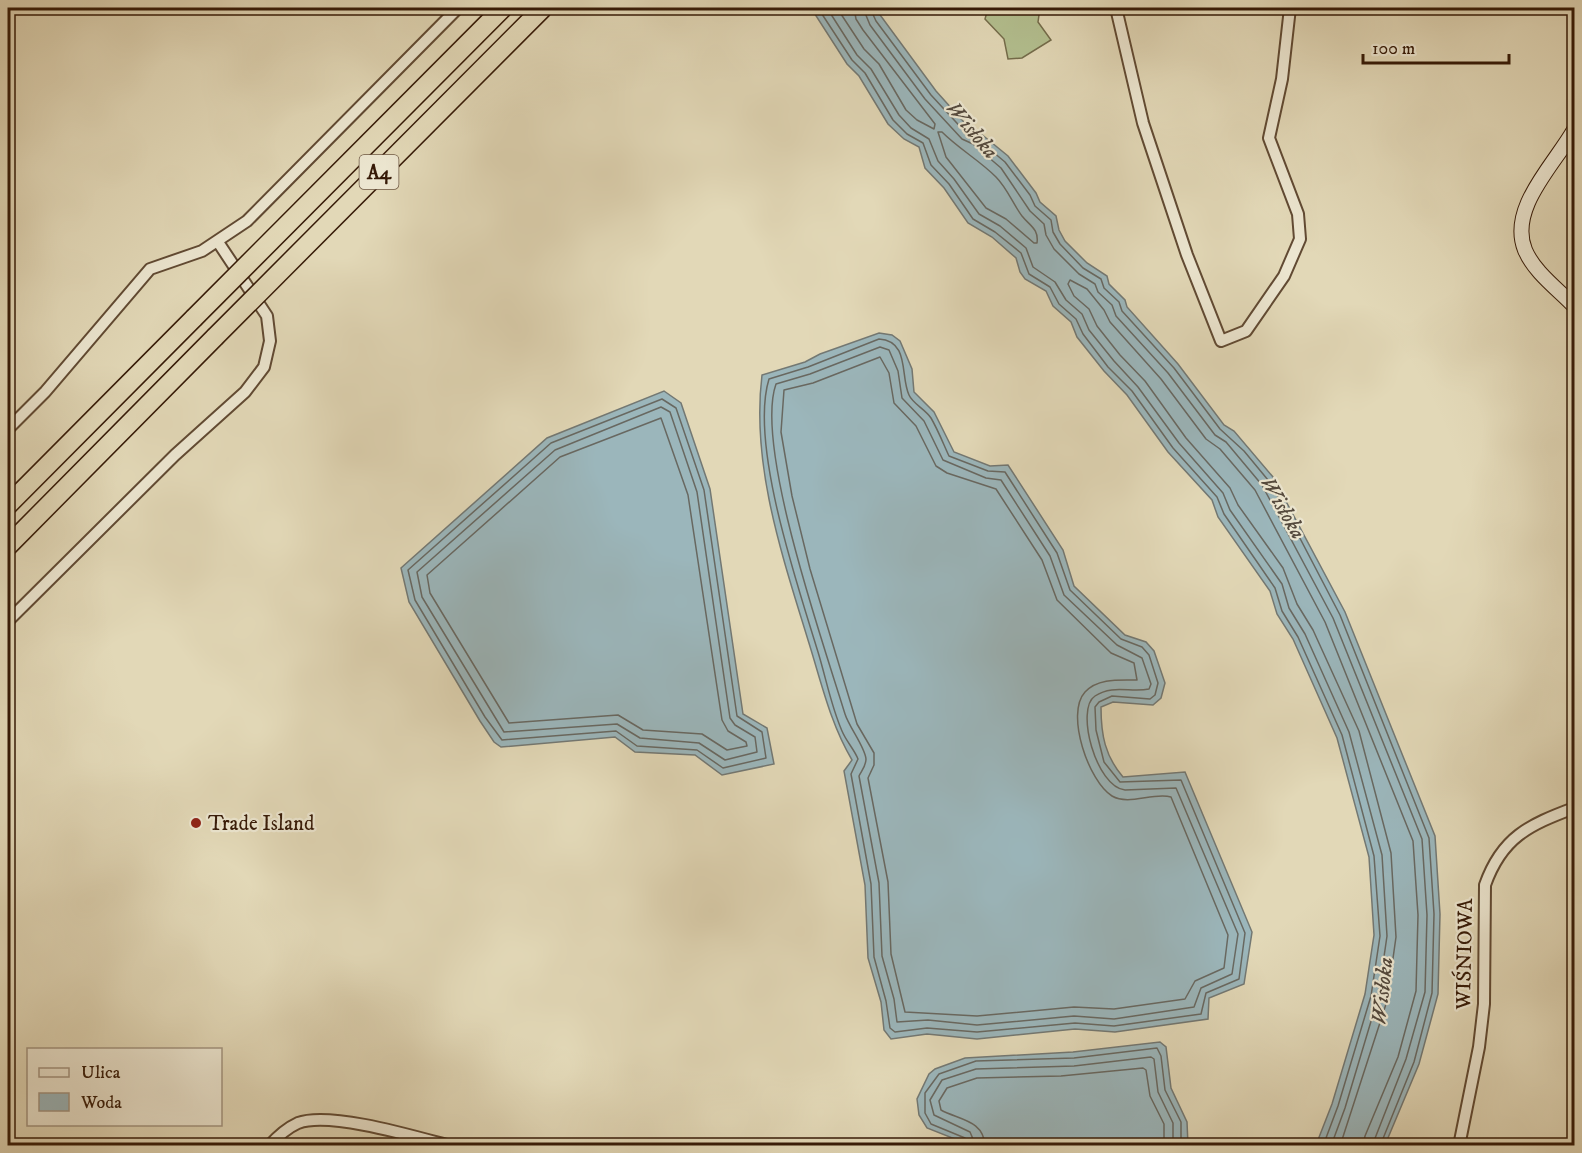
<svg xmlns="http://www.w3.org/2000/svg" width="1582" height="1153" font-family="'IM FELL DW Pica',serif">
<rect width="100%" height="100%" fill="#e2d8b7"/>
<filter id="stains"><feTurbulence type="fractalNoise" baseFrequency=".00333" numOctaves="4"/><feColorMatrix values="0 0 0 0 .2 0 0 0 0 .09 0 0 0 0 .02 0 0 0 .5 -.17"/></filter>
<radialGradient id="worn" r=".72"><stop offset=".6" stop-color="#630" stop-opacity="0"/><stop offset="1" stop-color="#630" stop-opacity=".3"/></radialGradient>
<!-- green -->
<path fill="#b3bf8f" stroke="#746c4b" stroke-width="1.5" d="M 988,8 L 1040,8 L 1038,22 L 1051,40 L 1022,58 L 1008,59 L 1004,39 L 985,19 Z"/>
<!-- water -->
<g fill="#9bb6bb" stroke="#737873" stroke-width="1.5">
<path d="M 811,8 L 875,8 L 936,91 L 971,130 L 975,129 L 1008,156 L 1036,193 L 1040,202 L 1056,216 L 1059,230 L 1065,241 L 1087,263 L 1107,276 L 1109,284 L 1125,300 L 1127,307 L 1178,364 L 1224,425 L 1234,431 L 1273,477 L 1345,612 L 1435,836 L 1440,914 L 1438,994 L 1419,1064 L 1385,1145 L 1316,1145 L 1332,1104 L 1365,994 L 1374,935 L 1369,857 L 1337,738 L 1293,639 L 1277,614 L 1270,591 L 1218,517 L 1212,500 L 1168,452 L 1127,395 L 1104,371 L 1077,337 L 1071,322 L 1053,306 L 1046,291 L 1025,279 L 1020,272 L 1016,258 L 992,237 L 968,223 L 944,188 L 925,168 L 919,147 L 904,139 L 888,124 L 859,76 L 847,64 Z"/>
<path d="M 879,333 L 892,335 L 900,341 L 912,369 L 914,392 L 934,412 L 954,452 L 990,466 L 1008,465 L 1063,550 L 1074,586 L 1125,635 L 1146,642 L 1154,651 L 1165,683 L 1161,698 L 1153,705 L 1113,702 L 1101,707 C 1101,735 1105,756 1123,777 L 1185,772 L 1252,932 L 1244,984 L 1209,998 L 1208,1019 L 1115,1032 L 1075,1029 L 977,1039 L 927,1034 L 891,1039 L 884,1030 L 881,1002 L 868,958 L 865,885 L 844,771 L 852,760 C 830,723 821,681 808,640 C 782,555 751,465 762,375 L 805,362 L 820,354 Z"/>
<path d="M 664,391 L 681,403 L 710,489 L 743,714 L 767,728 L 774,764 L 722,775 L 695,755 L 635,752 L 615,737 L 501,747 L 494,742 L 480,721 L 409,602 L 401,568 L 547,438 Z"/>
<path d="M 1160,1042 L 1166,1047 L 1171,1088 L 1187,1122 L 1188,1145 L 970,1145 L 927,1128 L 919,1115 L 917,1099 L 929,1074 L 935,1069 L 965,1058 L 1073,1052 Z"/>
</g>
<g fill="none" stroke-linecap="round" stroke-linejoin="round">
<!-- shore -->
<g stroke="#686861" stroke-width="1.5">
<path d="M 818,8 L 852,60 L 865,73 L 893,120 L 907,134 L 923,143 L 931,165 L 949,184 L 973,219 L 995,232 L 1021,253 L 1029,274 L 1050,287 L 1059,304 L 1076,319 L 1083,334 L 1108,367 L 1132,391 L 1173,448 L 1217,497 L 1224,514 L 1275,588 L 1282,611 L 1298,637 L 1342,735 L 1374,856 L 1380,936 L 1371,996 L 1338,1106 L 1323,1146"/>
<path d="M 827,8 L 857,55 L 871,69 L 899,115 L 911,128 L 929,139 L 938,161 L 954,179 L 979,214 L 1000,226 L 1026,248 L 1033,267 L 1055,282 L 1066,300 L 1082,314 L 1089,330 L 1114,361 L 1138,387 L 1179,443 L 1223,493 L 1230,510 L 1282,584 L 1289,608 L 1305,634 L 1349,732 L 1382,855 L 1387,936 L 1378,998 L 1345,1108 L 1331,1146"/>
<path d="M 837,8 L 864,49 L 879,64 L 906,110 L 917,120 L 934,129 L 935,124 L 863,30 L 856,19 L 854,8"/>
<path d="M 863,8 L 870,25 L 925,99 L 962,139 L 973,144 L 1001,168 L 1030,211 L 1044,224 L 1046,235 L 1054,249 L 1079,274 L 1095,284 L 1098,292 L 1112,305 L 1116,316 L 1168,373 L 1215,435 L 1226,442 L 1262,485 L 1333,618 L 1422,839 L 1427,915 L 1425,992 L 1406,1059 L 1372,1146"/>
<path d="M 870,8 L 876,21 L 931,95 L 967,134 L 975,137 L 1005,162 L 1030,195 L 1035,206 L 1051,220 L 1053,232 L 1060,244 L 1083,268 L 1101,279 L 1104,288 L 1119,302 L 1122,311 L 1174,368 L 1220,429 L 1244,451 L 1268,480 L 1280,500 L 1340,615 L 1429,838 L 1434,914 L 1432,993 L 1414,1062 L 1380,1146"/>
<path d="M 938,132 L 942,132 C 959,149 979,160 996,177 C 1007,188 1013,204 1022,216 C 1030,226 1039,229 1037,243 L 1034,243 L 1006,219 L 986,208 L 946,157 Z"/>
<path d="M 879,339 C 910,341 900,376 909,395 C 913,404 925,409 931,418 C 938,430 943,443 949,456 L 988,471 L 1005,472 L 1057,553 L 1070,590 L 1121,639 L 1142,647 L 1149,655 L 1158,683 L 1155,695 L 1150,699 L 1112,696 L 1099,702 L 1095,707 L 1096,730 L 1104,762 L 1120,782 L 1181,780 L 1245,933 L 1239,979 L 1206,993 L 1201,1014 L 1114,1026 L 1075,1023 L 977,1032 L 927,1028 L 895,1032 L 890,1028 L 886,1001 L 874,957 L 871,884 L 851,774 L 858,759 C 854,749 846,741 842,731 C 831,706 826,678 818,652 C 798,586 749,444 769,379 L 808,367 Z"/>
<path d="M 880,347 L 889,350 L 898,371 L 902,398 L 924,421 L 943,460 L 986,478 L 1001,480 L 1050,556 L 1064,595 L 1117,645 L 1142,658 L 1151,684 L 1149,689 C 1131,693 1113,684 1095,696 C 1075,709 1096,787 1125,790 L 1176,788 L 1238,934 L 1232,974 L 1201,988 L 1194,1007 L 1114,1019 L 1074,1016 L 977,1025 L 928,1020 L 897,1022 L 894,999 L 882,956 L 879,883 L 859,776 C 862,770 866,766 866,759 C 865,747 849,727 845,714 C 824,645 754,446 776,384 L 810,374 Z"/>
<path d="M 880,357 L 889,373 L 894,403 L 916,426 L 936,466 L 947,473 L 996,489 L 1042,560 L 1057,600 L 1111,653 L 1134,663 L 1137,680 C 1119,680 1098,678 1085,692 C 1065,714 1089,782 1112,796 C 1129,806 1153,792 1171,797 L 1228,935 L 1224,968 L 1195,981 L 1185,999 L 1114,1009 L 1074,1007 L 977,1016 L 905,1012 L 891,954 L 888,882 L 868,778 L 874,765 L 874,753 L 857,724 L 810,569 L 792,496 L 781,432 L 784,390 L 813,383 Z"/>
<path d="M 662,399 L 676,408 L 704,490 L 737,716 L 762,732 L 766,758 L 723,768 L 697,750 L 637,746 L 616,731 L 502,740 L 485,717 L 415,600 L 408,570 L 551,443 Z"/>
<path d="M 661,407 L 670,412 L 697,492 L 730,718 L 735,725 L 755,737 L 757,752 L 725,760 L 699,743 L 640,738 L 617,724 L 504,732 L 422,597 L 417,572 L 555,450 Z"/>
<path d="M 661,418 L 688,495 L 722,720 L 728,731 L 746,742 L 747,746 L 727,750 L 702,734 L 643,730 L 618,715 L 509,723 L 430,593 L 427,575 L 560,457 Z"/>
<path d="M 968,1146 L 965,1138 L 931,1124 L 925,1113 L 925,1093 L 939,1074 L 976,1061 L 1074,1058 L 1157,1048 L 1161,1056 L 1165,1090 L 1181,1122 L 1181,1146"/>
<path d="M 976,1146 L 970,1132 L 934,1115 L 930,1100 L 942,1080 L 976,1069 L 1074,1066 L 1151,1057 L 1154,1059 L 1158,1092 L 1173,1123 L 1173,1146"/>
<path d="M 985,1146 C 984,1120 959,1120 941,1110 L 939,1101 L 947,1088 L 977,1078 L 1061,1076 L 1143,1068 L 1146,1070 L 1150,1096 L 1164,1124 L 1164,1146"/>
<path d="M 1340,1146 L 1387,1001 L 1396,937 L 1391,853 L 1359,731 L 1313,630 L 1297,604 L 1283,568 L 1238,505 L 1230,488 L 1186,438 L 1145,381 L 1120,355 L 1097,326 L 1089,309 L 1074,296 L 1068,284 L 1070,280 L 1087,289 L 1104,310 L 1110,322 L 1161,379 L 1206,439 L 1220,449 L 1255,490 L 1325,622 L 1413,841 L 1418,915 L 1416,991 L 1398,1057 L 1365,1136 L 1363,1146"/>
</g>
<!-- street casing -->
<g stroke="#614a33" stroke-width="14">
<g id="street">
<path d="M 1116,8 L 1143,123 L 1187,255 L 1221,341 L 1246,331 L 1284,276 L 1300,239 L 1298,214 L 1269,138 L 1282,79 L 1290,8"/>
<path d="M 8,429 L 45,392 L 150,269 L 202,251 L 247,221 L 458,8"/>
<path d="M 8,621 L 175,455 L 245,392 L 264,367 L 270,341 L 267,316 L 218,242"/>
<path d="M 269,1146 C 277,1137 287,1128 298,1123 C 330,1111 416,1137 450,1146"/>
<path d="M 1459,1146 L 1479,1047 L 1484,1004 L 1485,885 C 1502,837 1529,825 1574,808"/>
</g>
</g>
<!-- secondary casing -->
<g stroke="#361a07" stroke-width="16">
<path id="secondary" d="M 1574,130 C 1555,164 1508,208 1525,250 C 1534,272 1559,290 1574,306"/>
</g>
<!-- highway casing -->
<g stroke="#361a07" stroke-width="21">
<g id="highway">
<path d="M 8,505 L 194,318"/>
<path d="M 8,546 L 215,337"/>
</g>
</g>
<!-- street -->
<use href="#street" stroke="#ece6d0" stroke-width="10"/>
<!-- secondary -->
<use href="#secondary" stroke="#ece6d0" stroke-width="14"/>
<!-- highway -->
<use href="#highway" stroke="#e2d8b7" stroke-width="18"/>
<!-- highway-bridge casing -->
<g stroke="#361a07" stroke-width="21" stroke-linecap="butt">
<g id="highway-bridge">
<path d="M 194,318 L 503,8"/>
<path d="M 215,337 L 543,8"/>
</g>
</g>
<!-- highway-bridge -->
<use href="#highway-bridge" stroke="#e2d8b7" stroke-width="18"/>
</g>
<!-- markers -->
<circle fill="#8f2418" stroke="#ece6d0" stroke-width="2" cx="196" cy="823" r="6"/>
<g text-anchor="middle" stroke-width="4.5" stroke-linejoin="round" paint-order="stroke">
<!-- shield labels -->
<rect fill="#ece6d0" stroke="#6d5743" stroke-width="1.5" x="359.5" y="155" width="39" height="34" rx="4.5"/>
<g font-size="20" font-weight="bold" fill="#361a07">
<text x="379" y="179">A4</text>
</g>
<!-- poi labels -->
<g font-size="21" fill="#361a07" stroke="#ece6d0" text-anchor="start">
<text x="208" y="830">Trade Island</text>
</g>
<!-- street labels -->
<g font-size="21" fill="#361a07" stroke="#ece6d0">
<text transform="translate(1464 954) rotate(-89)" y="7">WIŚNIOWA</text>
</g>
<!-- water labels -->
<g font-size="22" font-style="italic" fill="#54493d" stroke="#ece6d0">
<text transform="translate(973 129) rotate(50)" y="8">Wisłoka</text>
<text transform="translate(1284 507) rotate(60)" y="8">Wisłoka</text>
<text transform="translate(1381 991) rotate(-84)" y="8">Wisłoka</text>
</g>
</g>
<!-- margin -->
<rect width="1582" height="1153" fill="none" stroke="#e2d8b7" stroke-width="30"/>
<rect x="9" y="9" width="1564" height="1135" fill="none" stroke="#361a07" stroke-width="3"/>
<rect x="15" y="15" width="1552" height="1123" fill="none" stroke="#361a07" stroke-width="1.5"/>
<!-- legend -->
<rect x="27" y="1048" width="195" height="78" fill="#ece6d0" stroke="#a39480" stroke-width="1.5"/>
<rect x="39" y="1068" width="30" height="9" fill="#ece6d0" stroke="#a39480" stroke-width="1.5"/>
<text x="81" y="1078" font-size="18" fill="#361a07">Ulica</text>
<rect x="39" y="1093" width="30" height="18" fill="#9bb6bb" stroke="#a39480" stroke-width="1.5"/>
<text x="81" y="1108" font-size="18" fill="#361a07">Woda</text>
<!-- scale -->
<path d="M1363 54v9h146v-9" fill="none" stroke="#361a07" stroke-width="3"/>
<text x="1372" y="54" font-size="18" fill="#361a07" stroke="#ece6d0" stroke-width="4.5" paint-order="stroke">100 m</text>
<rect width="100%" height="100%" filter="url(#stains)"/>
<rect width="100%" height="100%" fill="url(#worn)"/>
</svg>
